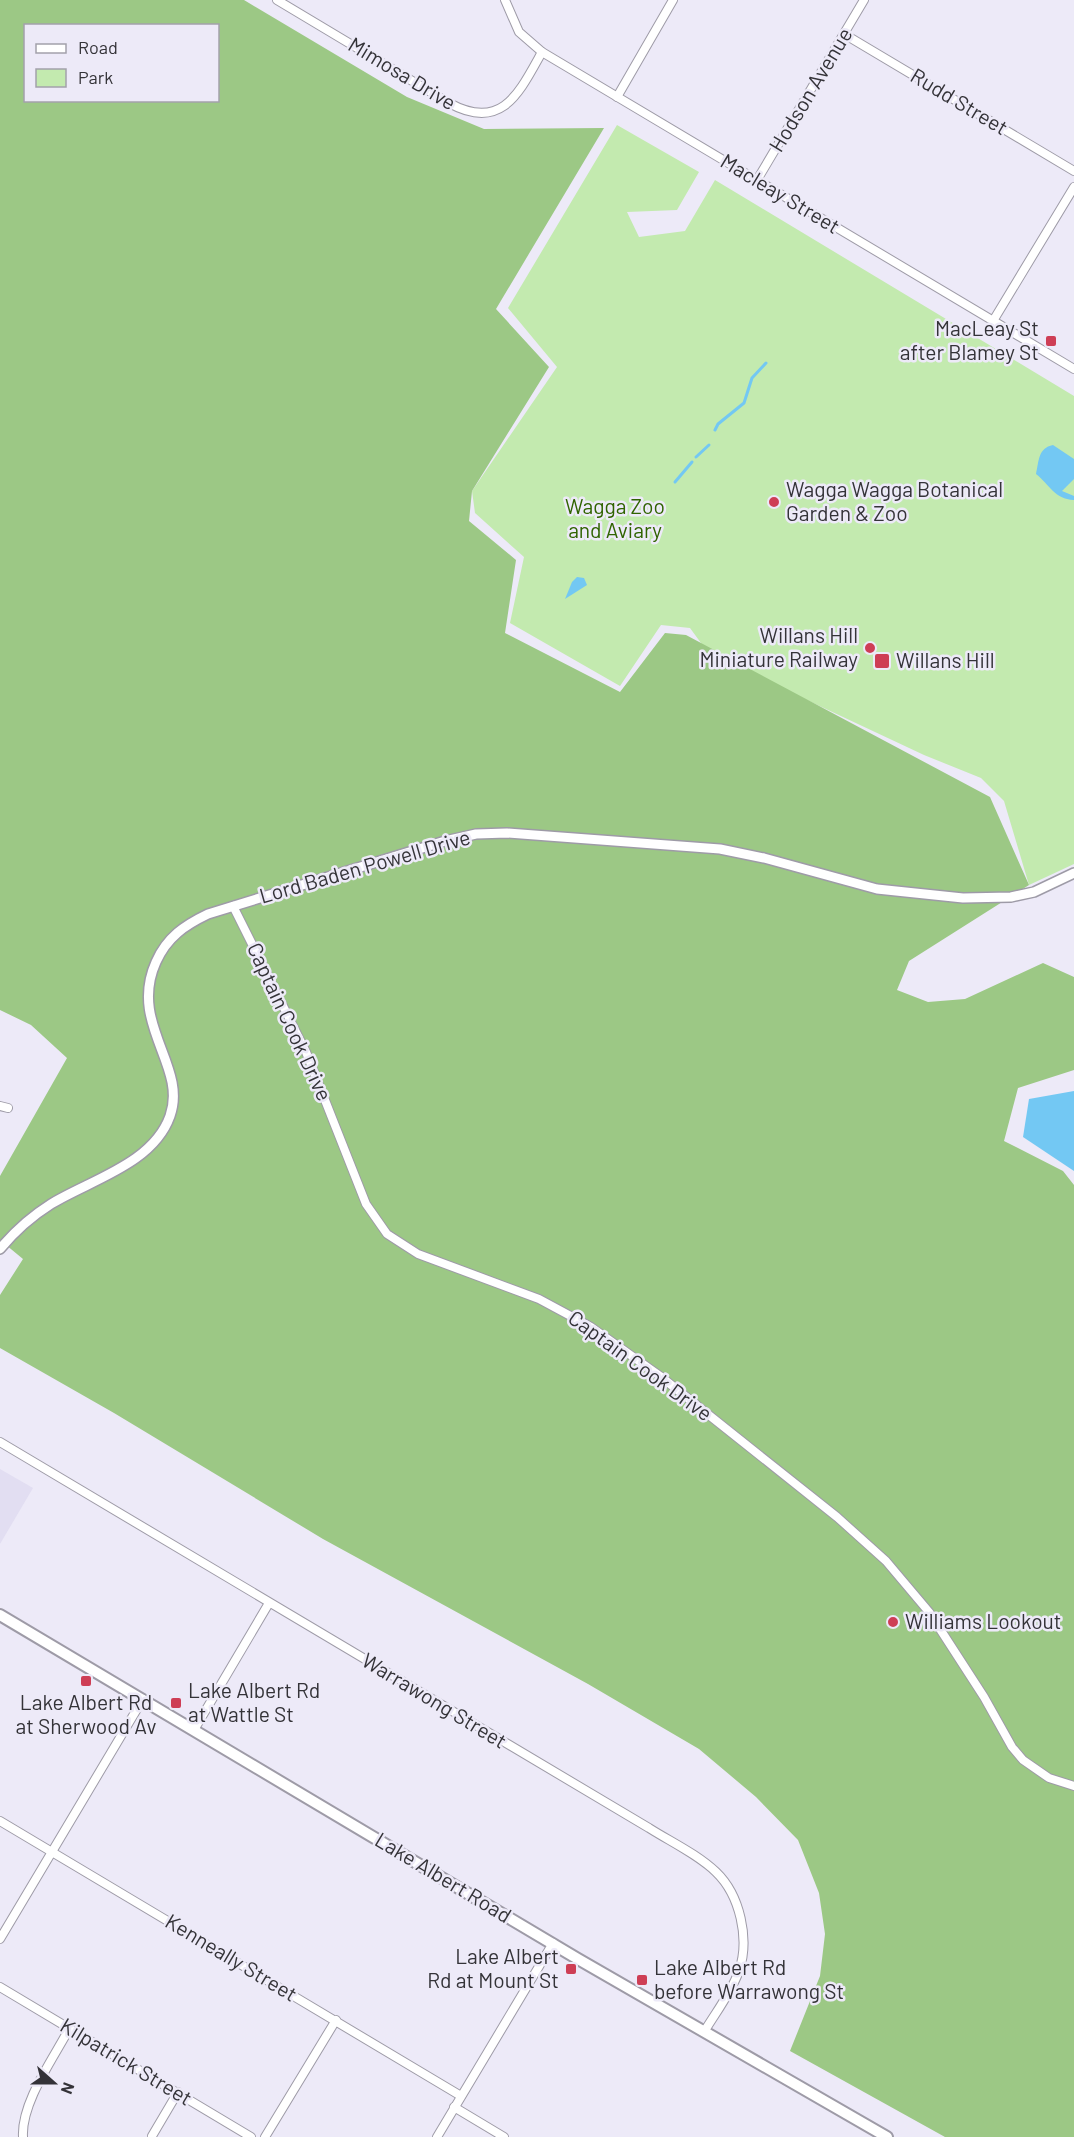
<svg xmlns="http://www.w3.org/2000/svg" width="1074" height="2137" font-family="Barlow,sans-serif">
<rect width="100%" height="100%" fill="#edeaf8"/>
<!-- built -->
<path fill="#e2def2" d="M 0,1469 L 33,1488 L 0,1544 Z"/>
<!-- green -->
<path fill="#c3eaaf" d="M 617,125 L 699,172 L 677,210 L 627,212 L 639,237 L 685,231 L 715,180 L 1074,396 L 1074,864 L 1029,885 L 1004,801 L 981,778 L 924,755 L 709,654 L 690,628 L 661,625 L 620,686 L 510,623 L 524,557 L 475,513 L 472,491 L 557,367 L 508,308 Z"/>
<!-- forest -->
<path fill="#9cc885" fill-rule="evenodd" d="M 0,0 L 244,0 L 407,97 L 484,129 L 604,128 L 496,309 L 549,367 L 472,491 L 469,521 L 516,560 L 505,633 L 620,692 L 665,633 L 686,635 L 990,797 L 1029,885 L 909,961 L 897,990 L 928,1002 L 965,999 L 1043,963 L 1074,977 L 1074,1070 L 1018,1088 L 1004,1141 L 1063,1171 L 1074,1185 L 1074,2137 L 945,2137 L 790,2051 L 820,1976 L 825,1934 L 819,1893 L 798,1840 L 756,1797 L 699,1749 L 588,1684 L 323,1539 L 114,1413 L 0,1348 L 0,1295 L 23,1259 L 0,1240 L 0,1176 L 67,1058 L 31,1025 L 0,1010 ZM 26,26 L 218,26 L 218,100 L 26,100 Z"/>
<!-- water -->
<g fill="#73c8f3">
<path d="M 1053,445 L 1074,459 L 1074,479 L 1062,491 L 1074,496 L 1074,500 C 1054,499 1050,485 1036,474 C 1039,461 1038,448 1053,445 Z"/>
<path d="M 577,577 L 584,578 L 587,585 L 565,599 L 572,582 Z"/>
<path d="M 1074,1091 L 1074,1171 L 1023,1137 L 1029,1099 Z"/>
</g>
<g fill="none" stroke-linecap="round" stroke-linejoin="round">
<!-- stream -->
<g stroke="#73c8f3" stroke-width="3">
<path d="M 715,430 L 718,424 L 744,403 L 752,378 L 766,363"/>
<path d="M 696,457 L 709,445"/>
<path d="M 675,482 L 692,462"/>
</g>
<!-- minor casing -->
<g stroke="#9e9ba7" stroke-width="10">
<g id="minor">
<path d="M 277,0 L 449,103 C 502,132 519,93 542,52"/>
<path d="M 505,0 L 519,32 L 542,52 L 1074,369"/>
<path d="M 844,34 L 1074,171"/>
<path d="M 617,97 L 673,0"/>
<path d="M 757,180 L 864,0"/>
<path d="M 993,321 L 1074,187"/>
<path d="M 233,906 L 306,1052 L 366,1204 L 387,1234 L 418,1254 L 539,1299 L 591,1327 L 660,1376 L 837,1517 L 886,1561 L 929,1612 L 984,1697 L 1012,1747 L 1023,1760 L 1049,1778 L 1074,1786"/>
<path d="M 0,1106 L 8,1108"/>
<path d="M 0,1442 L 649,1828 C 671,1842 697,1854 716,1872 C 740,1895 750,1939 739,1971 C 731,1993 716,2012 704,2032"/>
<path d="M 194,1730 L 269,1603"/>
<path d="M 0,1821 L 461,2096"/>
<path d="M 0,1939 L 143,1699"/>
<path d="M 0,1987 L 251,2137"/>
<path d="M 454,2107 L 504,2137"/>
<path d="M 152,2136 L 178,2092"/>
<path d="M 23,2137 C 21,2103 53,2059 69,2029"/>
<path d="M 265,2137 L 336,2020"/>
<path d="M 437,2137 L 553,1943"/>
</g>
</g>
<!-- tertiary casing -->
<g stroke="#9e9ba7" stroke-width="12">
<path id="tertiary" d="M 0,1249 C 14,1232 32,1216 51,1204 C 90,1180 153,1164 170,1116 C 188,1066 128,1024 156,962 C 167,937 185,925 208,914 L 445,841 L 476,834 L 507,833 L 720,849 L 764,858 L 877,889 L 963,898 L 1011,897 L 1034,892 L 1074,873"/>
</g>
<!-- secondary casing -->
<g stroke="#9e9ba7" stroke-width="14">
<path id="secondary" d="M 0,1615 L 578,1959 L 887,2137"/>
</g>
<!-- minor -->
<use href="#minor" stroke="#fff" stroke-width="8"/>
<!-- tertiary -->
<use href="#tertiary" stroke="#fff" stroke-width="9"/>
<!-- secondary -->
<use href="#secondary" stroke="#fff" stroke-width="10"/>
</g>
<!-- markers -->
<g fill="#ce3e55" stroke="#edeaf8" stroke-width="2">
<rect x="1045" y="335" width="12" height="12" rx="3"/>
<circle cx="774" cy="502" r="6"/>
<circle cx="870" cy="648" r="6"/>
<rect x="874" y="653" width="16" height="16" rx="3"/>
<circle cx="893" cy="1622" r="6"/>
<rect x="80" y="1675" width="12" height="12" rx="3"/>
<rect x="170" y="1697" width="12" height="12" rx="3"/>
<rect x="565" y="1963" width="12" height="12" rx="3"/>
<rect x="636" y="1974" width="12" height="12" rx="3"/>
</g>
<g text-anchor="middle" stroke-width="5" stroke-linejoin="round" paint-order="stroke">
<!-- street labels -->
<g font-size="21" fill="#343338" stroke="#edeaf8">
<text transform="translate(402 74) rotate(31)" y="7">Mimosa Drive</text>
<text transform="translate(811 90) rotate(-59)" y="7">Hodson Avenue</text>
<text transform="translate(959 102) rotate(31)" y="7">Rudd Street</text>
<text transform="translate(780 194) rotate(31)" y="7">Macleay Street</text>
<text transform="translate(365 867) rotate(-16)" y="7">Lord Baden Powell Drive</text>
<text transform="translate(289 1022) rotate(65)" y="7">Captain Cook Drive</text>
<text transform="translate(640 1366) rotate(36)" y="7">Captain Cook Drive</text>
<text transform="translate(434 1701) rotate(31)" y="7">Warrawong Street</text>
<text transform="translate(443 1878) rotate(31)" y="7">Lake Albert Road</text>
<text transform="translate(231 1958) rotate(31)" y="7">Kenneally Street</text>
<text transform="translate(126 2062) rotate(31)" y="7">Kilpatrick Street</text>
</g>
<!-- poi labels -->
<g font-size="21" fill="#343338" stroke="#edeaf8" text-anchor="start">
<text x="1039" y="336" text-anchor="end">MacLeay St<tspan x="1039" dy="24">after Blamey St</tspan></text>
<text x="786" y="497">Wagga Wagga Botanical<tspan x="786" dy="24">Garden &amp; Zoo</tspan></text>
<text x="858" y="643" text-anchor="end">Willans Hill<tspan x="858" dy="24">Miniature Railway</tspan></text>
<text x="896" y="668">Willans Hill</text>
<text x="905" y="1629">Williams Lookout</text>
<text x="188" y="1698">Lake Albert Rd<tspan x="188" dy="24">at Wattle St</tspan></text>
<text x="86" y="1710" text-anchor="middle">Lake Albert Rd<tspan x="86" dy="24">at Sherwood Av</tspan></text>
<text x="559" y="1964" text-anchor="end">Lake Albert<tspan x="559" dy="24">Rd at Mount St</tspan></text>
<text x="654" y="1975">Lake Albert Rd<tspan x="654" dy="24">before Warrawong St</tspan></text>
</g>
<!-- park labels -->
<g font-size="21" fill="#306400" stroke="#edeaf8">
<text x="615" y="514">Wagga Zoo<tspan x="615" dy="24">and Aviary</tspan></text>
</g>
</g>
<!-- legend -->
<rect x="24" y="24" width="195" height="78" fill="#edeaf8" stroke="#a3a1ab" stroke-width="1.5"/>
<rect x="36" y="44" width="30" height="9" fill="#ffffff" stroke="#a3a1ab" stroke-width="1.5"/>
<text x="78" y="54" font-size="18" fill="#343338">Road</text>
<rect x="36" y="69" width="30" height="18" fill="#c3eaaf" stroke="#a3a1ab" stroke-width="1.5"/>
<text x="78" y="84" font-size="18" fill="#343338">Park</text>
<!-- north arrow -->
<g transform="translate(54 2083) rotate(111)" stroke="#edeaf8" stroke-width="4.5" paint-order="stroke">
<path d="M0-4.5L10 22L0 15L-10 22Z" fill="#343338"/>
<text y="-9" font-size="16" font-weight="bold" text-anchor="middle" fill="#343338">N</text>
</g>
</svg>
